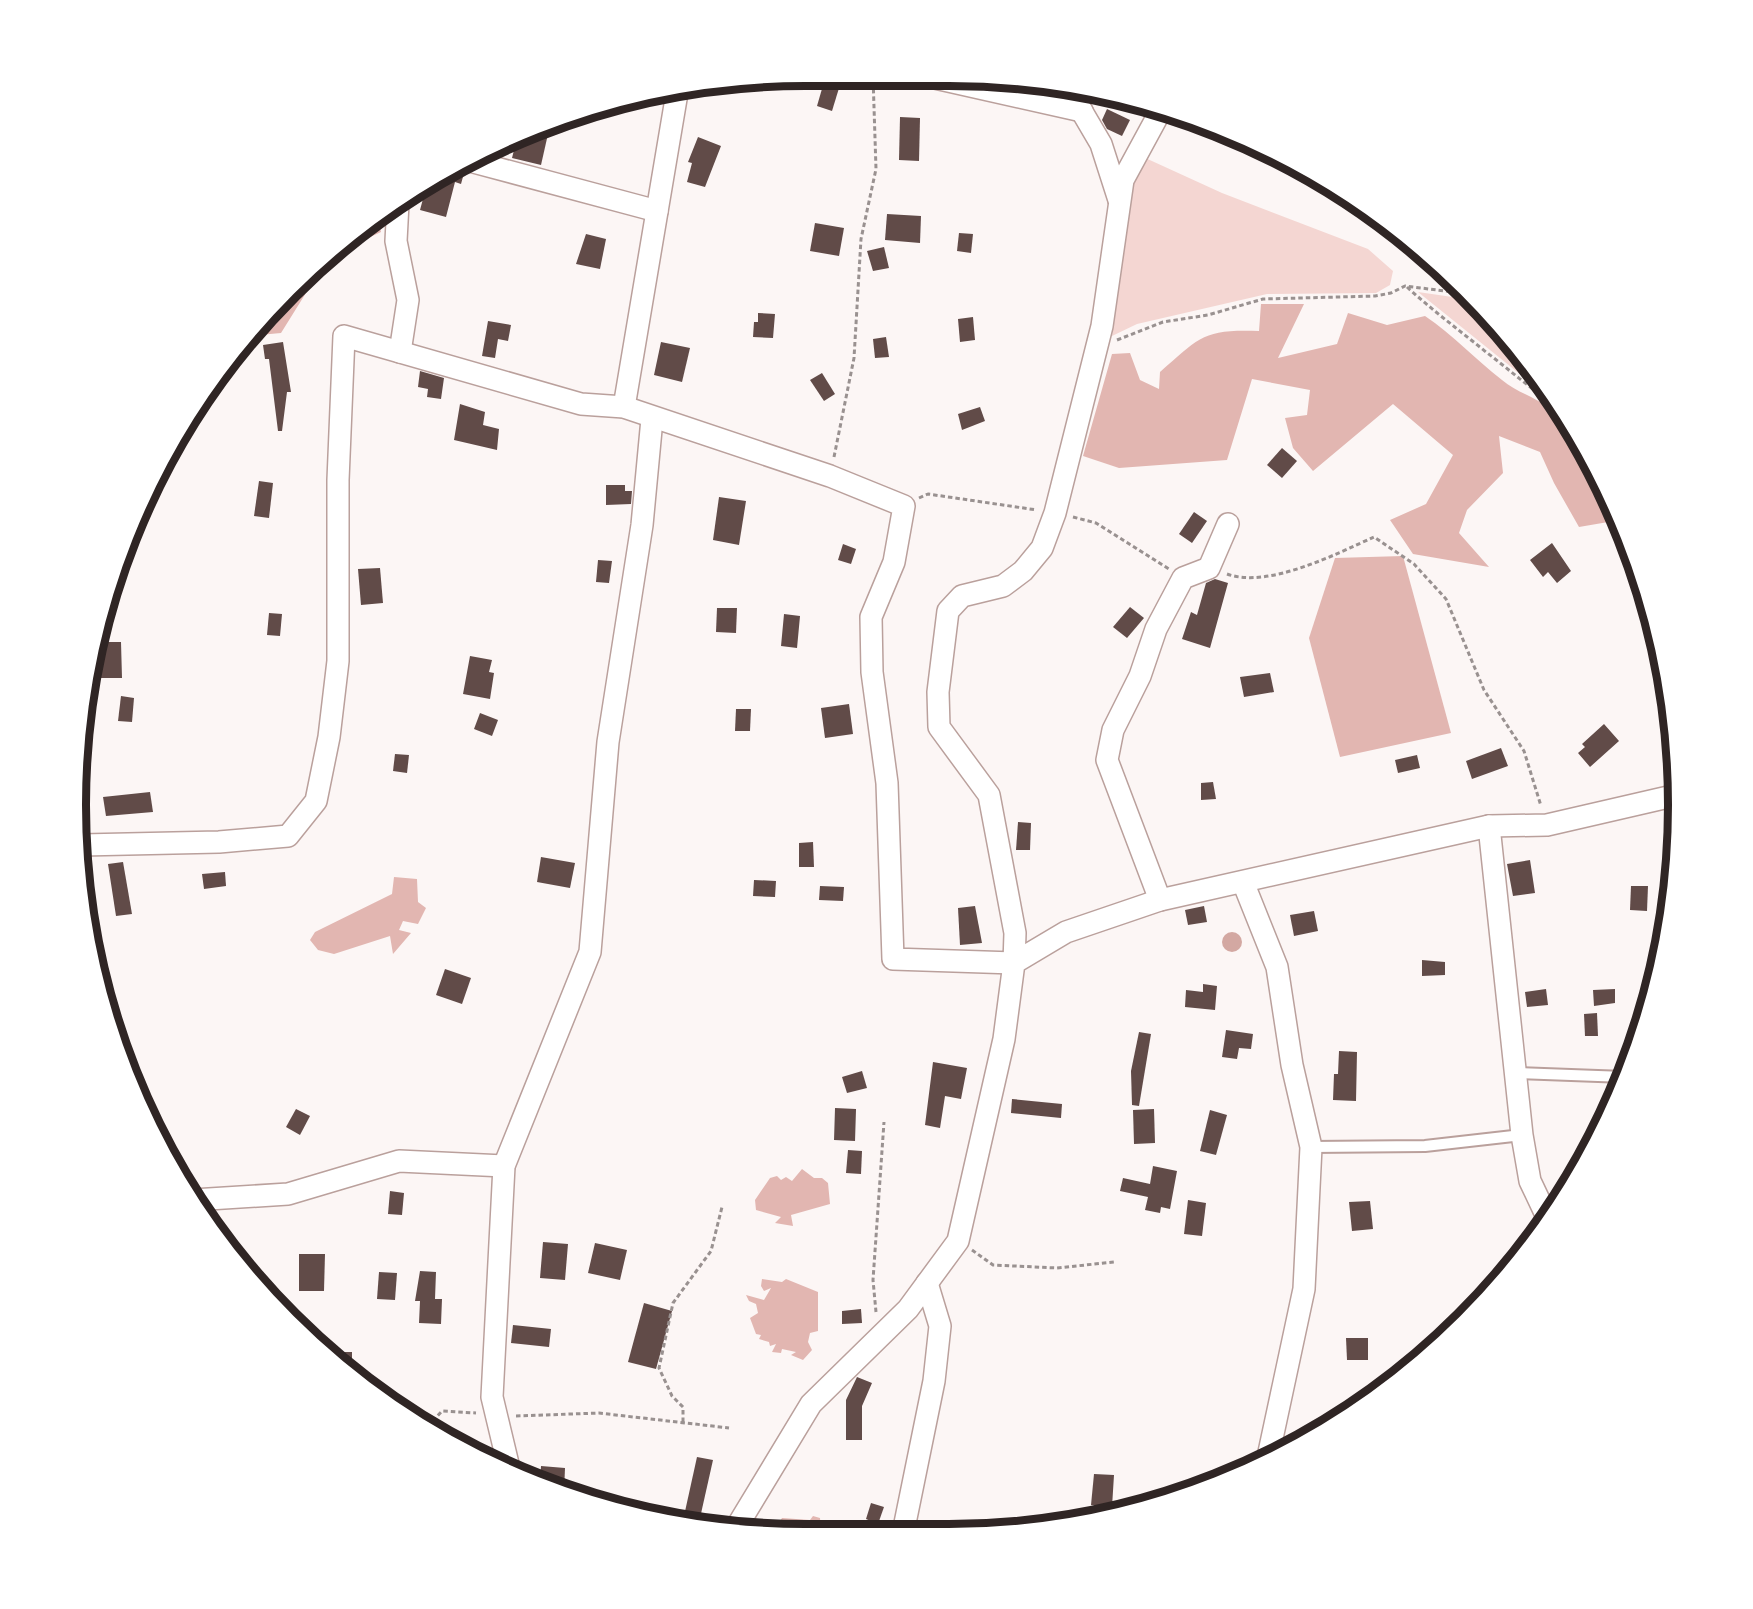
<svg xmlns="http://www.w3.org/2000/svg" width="1753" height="1609" font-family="'Asap Condensed',sans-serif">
<rect width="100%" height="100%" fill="#fcf6f5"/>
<!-- green -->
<g fill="#f4d6d2">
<path d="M 1141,156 L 1222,193 L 1368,249 L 1393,271 L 1390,285 L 1376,293 L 1267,294 L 1137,324 L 1112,336 L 1125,196 Z"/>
<path d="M 1418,292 L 1473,300 L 1531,370 L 1526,379 Z"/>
</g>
<!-- forest -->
<g fill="#e2b6b1">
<path d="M 377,216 L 381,232 L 329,256 L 281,333 L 248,336 L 256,324 L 361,226 Z"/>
<path d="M 1261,304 L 1304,304 L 1278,358 L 1337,344 L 1348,313 L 1387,325 L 1425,316 C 1453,335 1475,359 1502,380 C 1516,392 1535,397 1549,408 C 1577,430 1607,486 1614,521 L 1579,527 L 1554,483 L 1540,452 L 1499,436 L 1503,473 L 1467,510 L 1459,533 L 1489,567 L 1413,554 L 1390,520 L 1426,504 L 1453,455 L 1393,404 L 1313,471 L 1293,448 L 1285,418 L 1307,415 L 1310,390 L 1252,379 L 1227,460 L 1119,468 L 1083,456 L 1112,354 L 1130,353 L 1140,380 L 1159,389 L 1160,372 C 1200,337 1203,329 1259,331 Z"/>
<path d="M 1403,556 L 1451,733 L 1340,757 L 1309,638 L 1335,558 Z"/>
<path d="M 394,877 L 417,879 L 418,902 L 426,908 L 418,924 L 403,921 L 399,930 L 411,933 L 393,954 L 390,936 L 334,954 L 318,950 L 310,940 L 315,932 L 392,894 Z"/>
<path d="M 802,1169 L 814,1178 L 822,1178 L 828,1183 L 830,1204 L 791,1215 L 793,1226 L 775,1223 L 781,1217 L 756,1210 L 755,1200 L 770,1178 L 777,1176 L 781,1180 L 786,1177 L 792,1181 Z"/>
<path d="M 762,1279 L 782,1282 L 786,1279 L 818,1292 L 818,1331 L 810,1333 L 808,1342 L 812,1350 L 803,1360 L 791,1355 L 796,1352 L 782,1349 L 781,1353 L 772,1352 L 776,1344 L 770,1346 L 769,1342 L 759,1339 L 761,1335 L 756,1334 L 750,1318 L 758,1313 L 756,1304 L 749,1301 L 746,1295 L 764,1300 L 771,1288 L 764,1291 L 761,1286 Z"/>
<path d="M 813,1516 L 820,1518 L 821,1531 L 780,1530 L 777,1526 L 782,1518 L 810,1520 Z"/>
</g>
<!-- water -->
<circle fill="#d3a8a2" cx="1232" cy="942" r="10"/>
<!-- building -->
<g fill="#614b48">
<path d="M 826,75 L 843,75 L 832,111 L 817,106 Z"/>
<path d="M 1107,109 L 1130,120 L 1122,136 L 1107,129 L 1102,120 Z"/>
<path d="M 900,117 L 920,118 L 919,161 L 899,160 Z"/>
<path d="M 538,131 L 548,134 L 541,165 L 512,158 L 517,138 Z"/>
<path d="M 698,137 L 721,146 L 705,187 L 687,182 L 692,163 L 688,162 Z"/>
<path d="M 456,167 L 464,173 L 461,184 L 455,182 L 446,217 L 420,210 L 427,184 Z"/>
<path d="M 887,214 L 921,216 L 920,243 L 885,240 Z"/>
<path d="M 815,223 L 844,228 L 839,256 L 810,251 Z"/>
<path d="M 959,233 L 973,234 L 971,253 L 957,251 Z"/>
<path d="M 586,234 L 606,239 L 600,269 L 576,264 Z"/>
<path d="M 884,247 L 889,268 L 873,271 L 867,251 Z"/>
<path d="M 758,313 L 775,314 L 773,338 L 753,337 L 754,322 L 758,322 Z"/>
<path d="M 973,317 L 975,340 L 960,342 L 958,319 Z"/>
<path d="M 488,321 L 511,325 L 508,341 L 498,339 L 495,358 L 482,356 Z"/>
<path d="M 886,337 L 889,357 L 875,358 L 873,339 Z"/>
<path d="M 283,342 L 291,392 L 287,392 L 282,431 L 278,431 L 269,359 L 265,359 L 263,345 Z"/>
<path d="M 661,342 L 690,348 L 682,382 L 654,375 Z"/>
<path d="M 420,371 L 444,378 L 441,399 L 427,397 L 428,389 L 418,387 Z"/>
<path d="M 822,373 L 835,394 L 824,401 L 810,380 Z"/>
<path d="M 460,404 L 485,412 L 483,425 L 499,429 L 497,450 L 454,440 Z"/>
<path d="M 980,407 L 985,421 L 962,430 L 958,414 Z"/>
<path d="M 1282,448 L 1297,461 L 1282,478 L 1267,465 Z"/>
<path d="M 259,481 L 273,483 L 269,518 L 254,516 Z"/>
<path d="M 606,485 L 625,485 L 625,491 L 632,491 L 631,504 L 606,505 Z"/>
<path d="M 719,497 L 746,501 L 739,545 L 713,540 Z"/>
<path d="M 1194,512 L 1207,521 L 1192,543 L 1179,534 Z"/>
<path d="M 1552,543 L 1571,571 L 1557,583 L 1548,572 L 1543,577 L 1530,560 Z"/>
<path d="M 843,544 L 856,549 L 851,564 L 838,560 Z"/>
<path d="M 598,560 L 612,561 L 609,583 L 596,582 Z"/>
<path d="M 380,568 L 383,603 L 361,605 L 358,569 Z"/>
<path d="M 1215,579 L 1228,583 L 1210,648 L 1182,639 L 1191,612 L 1197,615 L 1206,583 Z"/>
<path d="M 1130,607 L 1144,618 L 1127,638 L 1113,627 Z"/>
<path d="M 717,608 L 737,608 L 736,633 L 716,632 Z"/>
<path d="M 269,613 L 282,614 L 280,636 L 267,635 Z"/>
<path d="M 784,614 L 800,616 L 797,648 L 781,646 Z"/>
<path d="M 108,642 L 121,642 L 122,678 L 95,678 L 95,647 L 107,646 Z"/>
<path d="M 470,656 L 492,660 L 489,672 L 494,673 L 490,699 L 463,694 Z"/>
<path d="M 1270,673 L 1274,692 L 1244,697 L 1240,677 Z"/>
<path d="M 121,696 L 134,698 L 132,722 L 118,721 Z"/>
<path d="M 849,704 L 853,734 L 825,738 L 821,708 Z"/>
<path d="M 736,709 L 751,709 L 750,731 L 735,731 Z"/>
<path d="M 480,713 L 498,720 L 492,736 L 474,729 Z"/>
<path d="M 1604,724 L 1619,741 L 1590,767 L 1578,753 L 1585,747 L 1582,744 Z"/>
<path d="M 1501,748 L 1508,766 L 1472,779 L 1466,761 Z"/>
<path d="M 395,754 L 409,755 L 407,773 L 393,771 Z"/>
<path d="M 1417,755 L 1420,768 L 1398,773 L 1395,760 Z"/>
<path d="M 1213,782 L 1216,799 L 1201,800 L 1201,783 Z"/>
<path d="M 150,792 L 153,812 L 106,816 L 103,797 Z"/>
<path d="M 1018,822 L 1031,823 L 1030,850 L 1016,850 Z"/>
<path d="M 813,842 L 814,867 L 799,867 L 799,843 Z"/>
<path d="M 541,857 L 575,863 L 570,888 L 537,882 Z"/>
<path d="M 1530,860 L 1535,893 L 1513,896 L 1507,864 Z"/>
<path d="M 123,862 L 132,914 L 116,916 L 108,864 Z"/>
<path d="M 225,872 L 226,886 L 204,889 L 202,874 Z"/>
<path d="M 754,880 L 776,881 L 775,897 L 753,896 Z"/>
<path d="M 820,886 L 844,887 L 843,901 L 819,900 Z"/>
<path d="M 1631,886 L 1648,886 L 1647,911 L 1630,910 Z"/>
<path d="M 975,906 L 982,943 L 960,945 L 958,908 Z"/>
<path d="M 1204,906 L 1207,922 L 1188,925 L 1185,910 Z"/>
<path d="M 1314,911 L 1318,931 L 1294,936 L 1290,915 Z"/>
<path d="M 1422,960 L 1445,962 L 1445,975 L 1422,976 Z"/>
<path d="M 445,969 L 471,978 L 462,1004 L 436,995 Z"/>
<path d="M 1203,984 L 1217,986 L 1215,1010 L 1185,1007 L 1186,990 L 1203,992 Z"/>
<path d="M 1546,989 L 1548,1005 L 1527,1007 L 1525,992 Z"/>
<path d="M 1615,989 L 1615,1003 L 1594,1006 L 1593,990 Z"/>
<path d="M 1597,1013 L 1598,1036 L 1585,1036 L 1584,1014 Z"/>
<path d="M 1226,1030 L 1253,1034 L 1251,1049 L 1239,1048 L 1237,1059 L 1222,1057 Z"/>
<path d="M 1139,1032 L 1151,1034 L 1139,1106 L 1132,1105 L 1131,1071 Z"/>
<path d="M 1339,1051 L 1357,1052 L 1356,1101 L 1333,1100 L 1334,1074 L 1338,1074 Z"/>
<path d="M 933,1062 L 967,1068 L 961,1099 L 945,1096 L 940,1128 L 925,1125 Z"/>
<path d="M 862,1071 L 867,1088 L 847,1093 L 842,1077 Z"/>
<path d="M 1012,1099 L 1062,1104 L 1061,1118 L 1011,1113 Z"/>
<path d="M 835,1108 L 856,1109 L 855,1141 L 834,1140 Z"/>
<path d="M 296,1109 L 310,1116 L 300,1135 L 286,1127 Z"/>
<path d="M 1154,1109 L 1155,1143 L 1134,1144 L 1133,1110 Z"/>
<path d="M 1210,1110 L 1227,1115 L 1216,1155 L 1200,1151 Z"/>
<path d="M 848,1150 L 862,1151 L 861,1174 L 846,1173 Z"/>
<path d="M 1153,1166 L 1177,1171 L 1170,1209 L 1161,1207 L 1160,1213 L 1145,1210 L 1148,1197 L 1120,1191 L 1123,1178 L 1150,1184 Z"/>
<path d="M 390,1191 L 404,1193 L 402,1215 L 388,1214 Z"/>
<path d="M 1188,1200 L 1206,1203 L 1202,1236 L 1184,1234 Z"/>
<path d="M 1370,1201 L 1373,1229 L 1352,1231 L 1349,1202 Z"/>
<path d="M 543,1242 L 568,1244 L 565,1280 L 540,1278 Z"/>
<path d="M 595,1243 L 627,1250 L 620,1280 L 588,1273 Z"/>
<path d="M 299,1254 L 325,1254 L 324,1291 L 299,1291 Z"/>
<path d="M 420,1271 L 436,1272 L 435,1299 L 442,1299 L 441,1324 L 419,1323 L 420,1301 L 415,1301 Z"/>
<path d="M 379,1272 L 397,1273 L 395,1300 L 377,1299 Z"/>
<path d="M 644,1303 L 672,1311 L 656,1369 L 628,1362 Z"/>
<path d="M 861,1309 L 862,1323 L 842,1324 L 842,1311 Z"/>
<path d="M 513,1325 L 551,1329 L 549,1347 L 511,1343 Z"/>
<path d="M 1346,1338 L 1368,1338 L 1368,1360 L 1347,1360 Z"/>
<path d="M 322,1352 L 352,1352 L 352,1373 L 323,1353 Z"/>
<path d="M 857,1377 L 872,1383 L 862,1406 L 862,1440 L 846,1440 L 846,1400 Z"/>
<path d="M 697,1457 L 713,1460 L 700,1518 L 684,1516 Z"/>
<path d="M 541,1466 L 565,1468 L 564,1492 L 540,1482 Z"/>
<path d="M 1094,1474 L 1114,1475 L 1112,1507 L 1091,1505 Z"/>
<path d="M 871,1503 L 884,1507 L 878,1524 L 866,1519 Z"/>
</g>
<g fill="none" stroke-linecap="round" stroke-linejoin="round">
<!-- service casing -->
<g stroke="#baa09c" stroke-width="14">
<g id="service">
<path d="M 1514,1073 L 1625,1077"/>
<path d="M 1311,1147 L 1425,1146 L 1522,1135"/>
</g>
</g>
<!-- minor casing -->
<g stroke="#baa09c" stroke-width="24">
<g id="minor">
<path d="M 926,76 L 1082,111"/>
<path d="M 1067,86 L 1101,144 L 1119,200"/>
<path d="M 466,160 L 657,211"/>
<path d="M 398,203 L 396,241 L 408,300 L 400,352"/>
<path d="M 624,407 L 678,87"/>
<path d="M 1489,826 L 1522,1135 L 1530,1181 L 1548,1219"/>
<path d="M 82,845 L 219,842 L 288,836 L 316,801 L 329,737 L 338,661 L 338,480 L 344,336 L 581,404 L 624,407 L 830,476 L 904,506 L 894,562 L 871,617 L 872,672 L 887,783 L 893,959 L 1014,963 L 1015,933 L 989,795 L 939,727 L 938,692 L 948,611 L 962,596 L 1003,586 L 1023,571 L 1042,548 L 1055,513 L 1102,326 L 1123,180 L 1161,110"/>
<path d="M 1243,882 L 1277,967 L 1292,1065 L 1311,1147 L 1304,1289 L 1268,1457"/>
<path d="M 1160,900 L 1107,760 L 1113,730 L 1140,676 L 1156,629 L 1183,578 L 1209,568 L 1228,524"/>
<path d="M 193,1200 L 288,1194 L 399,1161 L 504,1166"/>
<path d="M 509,1468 L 492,1397 L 504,1166 L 590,952 L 608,742 L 642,525 L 652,419"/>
<path d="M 736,1528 L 811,1404 L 908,1309 L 958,1241 L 1004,1039 L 1014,963 L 1066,932 L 1160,900 L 1489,826 L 1547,825 L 1677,795"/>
<path d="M 903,1533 L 934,1381 L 940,1326 L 927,1283"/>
</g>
</g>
<!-- path -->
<g stroke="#999190" stroke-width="3" stroke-dasharray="4.5 3" stroke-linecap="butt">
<path d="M 1407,287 C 1432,310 1459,330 1486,352 C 1511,371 1533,391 1560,408"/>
<path d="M 1117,340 L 1163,322 L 1208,315 L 1263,299 L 1375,296 L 1391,293 L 1405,286 L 1469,294"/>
<path d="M 834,457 L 854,358 L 861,239 L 876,169 L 873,76"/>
<path d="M 919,498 L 928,494 L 1037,510"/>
<path d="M 1615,512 L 1631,553"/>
<path d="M 1073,517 L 1096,523 L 1169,569"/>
<path d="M 1227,574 C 1268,589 1336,554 1374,537 L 1414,564 L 1446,599 L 1484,690 L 1524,751 L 1541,806"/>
<path d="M 972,1250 L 993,1265 L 1057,1268 L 1114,1262"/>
<path d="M 876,1312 L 873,1280 L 884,1122"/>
<path d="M 400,1408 L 409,1409 L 416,1418 L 433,1421 L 442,1411 L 476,1413"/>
<path d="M 516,1416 L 599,1413 L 729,1428"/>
<path d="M 683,1422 L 683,1407 L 672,1396 L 659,1368 L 673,1303 L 711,1251 L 722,1207"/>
</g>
<!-- service -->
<use href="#service" stroke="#fff" stroke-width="10"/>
<!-- minor -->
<use href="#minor" stroke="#fff" stroke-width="21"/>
</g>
<!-- crop -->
<path d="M0 0H1753V1609H0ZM805 86H949A719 719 0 0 1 1668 805V805A719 719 0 0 1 949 1524H805A719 719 0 0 1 86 805V805A719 719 0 0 1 805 86Z" fill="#fff" fill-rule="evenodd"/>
<path fill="none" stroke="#2f2524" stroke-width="8" d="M805 86H949A719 719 0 0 1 1668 805V805A719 719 0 0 1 949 1524H805A719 719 0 0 1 86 805V805A719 719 0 0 1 805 86Z"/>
</svg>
